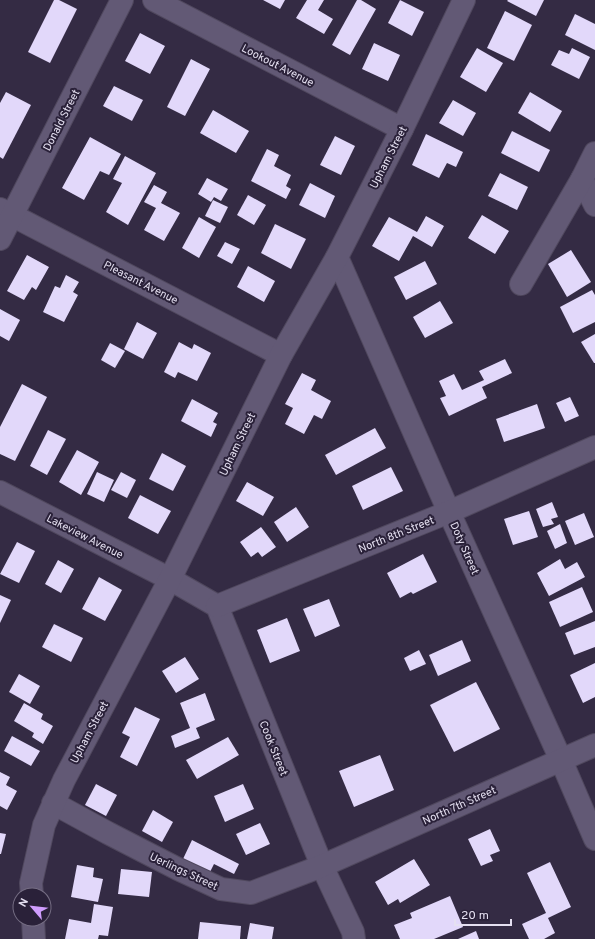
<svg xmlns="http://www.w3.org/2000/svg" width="595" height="939" font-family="Overpass,sans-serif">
<rect width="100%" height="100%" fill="#342b44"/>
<!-- building -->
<g fill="#e2d8fa">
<path d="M 54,0 L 59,0 L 77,9 L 50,63 L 28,52 Z"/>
<path d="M 263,0 L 285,0 L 280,9 Z"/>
<path d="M 307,0 L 324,0 L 318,10 L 333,19 L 324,34 L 296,18 Z"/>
<path d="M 357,0 L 361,0 L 376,9 L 350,55 L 332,45 Z"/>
<path d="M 400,0 L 424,12 L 412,36 L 388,23 Z"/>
<path d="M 508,0 L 544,0 L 536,16 L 507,1 Z"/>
<path d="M 505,11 L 532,25 L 514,61 L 487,48 Z"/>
<path d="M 575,14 L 595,24 L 595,50 L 565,35 Z"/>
<path d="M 140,33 L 165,46 L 150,74 L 125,61 Z"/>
<path d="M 374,43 L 400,55 L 388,81 L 362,69 Z"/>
<path d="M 477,48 L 503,63 L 486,92 L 460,77 Z"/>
<path d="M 572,48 L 590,57 L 579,79 L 551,65 L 559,50 L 569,54 Z"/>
<path d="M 191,59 L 210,69 L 185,116 L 167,107 Z"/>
<path d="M 114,86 L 143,100 L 132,121 L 103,106 Z"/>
<path d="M 6,92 L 31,105 L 3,159 L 0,157 L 0,103 Z"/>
<path d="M 530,92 L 562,111 L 550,132 L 518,113 Z"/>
<path d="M 453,100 L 476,113 L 463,136 L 439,123 Z"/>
<path d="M 213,110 L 249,131 L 236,153 L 200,133 Z"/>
<path d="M 512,131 L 550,150 L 539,172 L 501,153 Z"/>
<path d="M 426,134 L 463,152 L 456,167 L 447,163 L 439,178 L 412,165 Z"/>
<path d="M 335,136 L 355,146 L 341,175 L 320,165 Z"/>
<path d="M 90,137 L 121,154 L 109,175 L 100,171 L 84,200 L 62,188 Z"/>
<path d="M 267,149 L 279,155 L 274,166 L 291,175 L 286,186 L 291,189 L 286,199 L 251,181 Z"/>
<path d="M 125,156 L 156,173 L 128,225 L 106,212 L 122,183 L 113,179 Z"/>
<path d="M 500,173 L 528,187 L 517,210 L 488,196 Z"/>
<path d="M 207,178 L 228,189 L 221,201 L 214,197 L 211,202 L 198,194 Z"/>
<path d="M 310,183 L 335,196 L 325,218 L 299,205 Z"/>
<path d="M 154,185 L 167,192 L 161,203 L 180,213 L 164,241 L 144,230 L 156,208 L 144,202 Z"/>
<path d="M 248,195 L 266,205 L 254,225 L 237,215 Z"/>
<path d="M 213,200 L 228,207 L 220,223 L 205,216 Z"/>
<path d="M 482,215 L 509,231 L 495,254 L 468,238 Z"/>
<path d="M 426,216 L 444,226 L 432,247 L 413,236 L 399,261 L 372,246 L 389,217 L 417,232 Z"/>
<path d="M 199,217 L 216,227 L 199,258 L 182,248 Z"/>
<path d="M 275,224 L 306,239 L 291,269 L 261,253 Z"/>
<path d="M 225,242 L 240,249 L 232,264 L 217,256 Z"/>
<path d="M 571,250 L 591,282 L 567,297 L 548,264 Z"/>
<path d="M 27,255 L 49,267 L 36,290 L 32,287 L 24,300 L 7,291 Z"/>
<path d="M 425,261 L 437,284 L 406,300 L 394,277 Z"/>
<path d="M 248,266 L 275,281 L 264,302 L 237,287 Z"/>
<path d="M 66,275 L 79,282 L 73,292 L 78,295 L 64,322 L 43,312 L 55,286 L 60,288 Z"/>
<path d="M 592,290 L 595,295 L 595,322 L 573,333 L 560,307 Z"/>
<path d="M 440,301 L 453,323 L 425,338 L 413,317 Z"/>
<path d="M 0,309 L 20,320 L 9,341 L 0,336 Z"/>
<path d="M 137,322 L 157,333 L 143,359 L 124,349 Z"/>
<path d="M 595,334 L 595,363 L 594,363 L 581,342 Z"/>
<path d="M 179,342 L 192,349 L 194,344 L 211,353 L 197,381 L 178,372 L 175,378 L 164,372 Z"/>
<path d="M 110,343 L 125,351 L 115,368 L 101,360 Z"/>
<path d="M 505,359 L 512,373 L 482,387 L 487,398 L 449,416 L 440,398 L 446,396 L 439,381 L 454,374 L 462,390 L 484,380 L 479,371 Z"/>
<path d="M 302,373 L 316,380 L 311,390 L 331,401 L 322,419 L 314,415 L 304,434 L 285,424 L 293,408 L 285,404 Z"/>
<path d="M 22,384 L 47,397 L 15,461 L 0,454 L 0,427 Z"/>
<path d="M 570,397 L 579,416 L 565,422 L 556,403 Z"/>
<path d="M 192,399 L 218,413 L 213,422 L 217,424 L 211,437 L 181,421 Z"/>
<path d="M 537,404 L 545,428 L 504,442 L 496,419 Z"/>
<path d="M 375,428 L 386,448 L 336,475 L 325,455 Z"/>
<path d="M 48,430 L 66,439 L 47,475 L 30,466 Z"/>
<path d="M 77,450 L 99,462 L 81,495 L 59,482 Z"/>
<path d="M 162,453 L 186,466 L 173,491 L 149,479 Z"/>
<path d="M 391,467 L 403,491 L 363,510 L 352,486 Z"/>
<path d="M 97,472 L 114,480 L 104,502 L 87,494 Z"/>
<path d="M 121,472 L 136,480 L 127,498 L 111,490 Z"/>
<path d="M 247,482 L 274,497 L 263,516 L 236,501 Z"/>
<path d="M 140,495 L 171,511 L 158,534 L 128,518 Z"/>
<path d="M 552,502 L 558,517 L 551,519 L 554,524 L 543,527 L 536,509 Z"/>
<path d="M 296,507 L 309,527 L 287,542 L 274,522 Z"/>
<path d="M 529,511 L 538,537 L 513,545 L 504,519 Z"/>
<path d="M 584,513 L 594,537 L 575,545 L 565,521 Z"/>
<path d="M 560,524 L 567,543 L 555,549 L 547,531 Z"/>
<path d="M 261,527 L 276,547 L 262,557 L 258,552 L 251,557 L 240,542 Z"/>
<path d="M 17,542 L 35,551 L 19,583 L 0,574 Z"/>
<path d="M 423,554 L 437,582 L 413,594 L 411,592 L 400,598 L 387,573 Z"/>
<path d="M 560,559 L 565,569 L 577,562 L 585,577 L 549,596 L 537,573 Z"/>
<path d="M 58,560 L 74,569 L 61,593 L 45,584 Z"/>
<path d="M 99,577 L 122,590 L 105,621 L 82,609 Z"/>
<path d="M 582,587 L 593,612 L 560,627 L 549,602 Z"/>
<path d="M 0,595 L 11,600 L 0,623 Z"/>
<path d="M 329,599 L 340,626 L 315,637 L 303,609 Z"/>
<path d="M 287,618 L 300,651 L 270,663 L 257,630 Z"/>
<path d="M 595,621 L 595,647 L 574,655 L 565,633 Z"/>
<path d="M 54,624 L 83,638 L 71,662 L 42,647 Z"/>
<path d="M 462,640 L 471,661 L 438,676 L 429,655 Z"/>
<path d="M 419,650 L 426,664 L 410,671 L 404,658 Z"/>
<path d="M 185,657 L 199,679 L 176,693 L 162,671 Z"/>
<path d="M 595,663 L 595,697 L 583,703 L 570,675 Z"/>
<path d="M 19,674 L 40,686 L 30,704 L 9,692 Z"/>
<path d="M 476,682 L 500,729 L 454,752 L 430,705 Z"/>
<path d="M 205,693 L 215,720 L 196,728 L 200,738 L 175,748 L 171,736 L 190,728 L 180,703 Z"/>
<path d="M 24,703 L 43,714 L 41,719 L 53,726 L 43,744 L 32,737 L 34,733 L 14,721 Z"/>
<path d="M 135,707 L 160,719 L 137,766 L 120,757 L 130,737 L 122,733 Z"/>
<path d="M 12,736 L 40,751 L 31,766 L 4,751 Z"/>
<path d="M 228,737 L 239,755 L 197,779 L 186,760 Z"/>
<path d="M 380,755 L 394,790 L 354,807 L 339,771 Z"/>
<path d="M 0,772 L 10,777 L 6,785 L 17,791 L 7,810 L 0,806 Z"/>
<path d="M 96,784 L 117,795 L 106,816 L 85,805 Z"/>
<path d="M 243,784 L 254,809 L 225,822 L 214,796 Z"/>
<path d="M 153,810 L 173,822 L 162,842 L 142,831 Z"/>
<path d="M 260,823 L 270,844 L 246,855 L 236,834 Z"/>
<path d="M 490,829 L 500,851 L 490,855 L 493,861 L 481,866 L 468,839 Z"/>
<path d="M 0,833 L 6,834 L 1,854 L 0,854 Z"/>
<path d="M 192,840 L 239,864 L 234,874 L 214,864 L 210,872 L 183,859 Z"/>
<path d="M 414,859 L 430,885 L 400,903 L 398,899 L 388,905 L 375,882 Z"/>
<path d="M 550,862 L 571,907 L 548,918 L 555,933 L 544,939 L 529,939 L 522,924 L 546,913 L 527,873 Z"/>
<path d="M 77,865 L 94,868 L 93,877 L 103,879 L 98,902 L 71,897 Z"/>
<path d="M 121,869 L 152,872 L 149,897 L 118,894 Z"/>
<path d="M 450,896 L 463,927 L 434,939 L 400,939 L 394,925 L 412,918 L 410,913 Z"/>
<path d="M 94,904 L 113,907 L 108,936 L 99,935 L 98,939 L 65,939 L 69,919 L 91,923 Z"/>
<path d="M 200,922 L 241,926 L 240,939 L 198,939 Z"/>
<path d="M 250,923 L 274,927 L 272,939 L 247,939 Z"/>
<path d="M 476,931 L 479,939 L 458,939 Z"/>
</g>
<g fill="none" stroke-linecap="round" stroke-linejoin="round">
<!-- minor casing -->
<g stroke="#50485e" stroke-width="24">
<g id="minor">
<path d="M 154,0 L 402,129"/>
<path d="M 582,179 L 595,205"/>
<path d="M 0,209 L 281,355"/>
<path d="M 0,239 L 122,0"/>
<path d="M 337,257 L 449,512 L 561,760 L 595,839"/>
<path d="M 521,284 L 582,179 L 595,153"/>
<path d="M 0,492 L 170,579 L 217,606 L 322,866 L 353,932 L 354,939"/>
<path d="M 217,606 L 449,512 L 595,447"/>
<path d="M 53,803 L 108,833 L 178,869 L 221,889 L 251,893 L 322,866 L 595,745"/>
<path d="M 32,895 L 31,883 L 44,825 L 64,780 L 170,579 L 281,355 L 337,257 L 402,129 L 464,0"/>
<path d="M 33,919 L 34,939"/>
</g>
</g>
<!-- minor -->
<use href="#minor" stroke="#625975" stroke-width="22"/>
</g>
<g text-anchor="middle" stroke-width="4" stroke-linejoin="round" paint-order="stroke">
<!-- street labels -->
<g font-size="11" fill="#e5e0f1" stroke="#2a2139">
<text transform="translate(278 65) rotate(27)" y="4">Lookout Avenue</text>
<text transform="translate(61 120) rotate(-63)" y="4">Donald Street</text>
<text transform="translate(388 157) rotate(-63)" y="4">Upham Street</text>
<text transform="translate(141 282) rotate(27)" y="4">Pleasant Avenue</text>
<text transform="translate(237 444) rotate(-64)" y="4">Upham Street</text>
<text transform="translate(396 534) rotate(-22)" y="4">North 8th Street</text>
<text transform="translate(85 536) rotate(27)" y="4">Lakeview Avenue</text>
<text transform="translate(465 548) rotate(66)" y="4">Doty Street</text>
<text transform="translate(89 732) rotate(-62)" y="4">Upham Street</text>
<text transform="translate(274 748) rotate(68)" y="4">Cook Street</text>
<text transform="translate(459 805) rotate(-24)" y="4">North 7th Street</text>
<text transform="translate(184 871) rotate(25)" y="4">Uerlings Street</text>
</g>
</g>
<!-- north arrow -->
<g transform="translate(32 907) rotate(298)"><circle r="19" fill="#2a2139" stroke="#756d83"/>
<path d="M0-3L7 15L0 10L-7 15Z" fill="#d09dfe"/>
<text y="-6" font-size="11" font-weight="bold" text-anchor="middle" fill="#e5e0f1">N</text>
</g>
<!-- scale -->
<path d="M455 919v6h56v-6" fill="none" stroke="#e5e0f1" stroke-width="2"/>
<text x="461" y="919" font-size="12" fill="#e5e0f1" stroke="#2a2139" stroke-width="3" paint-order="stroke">20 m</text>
</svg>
